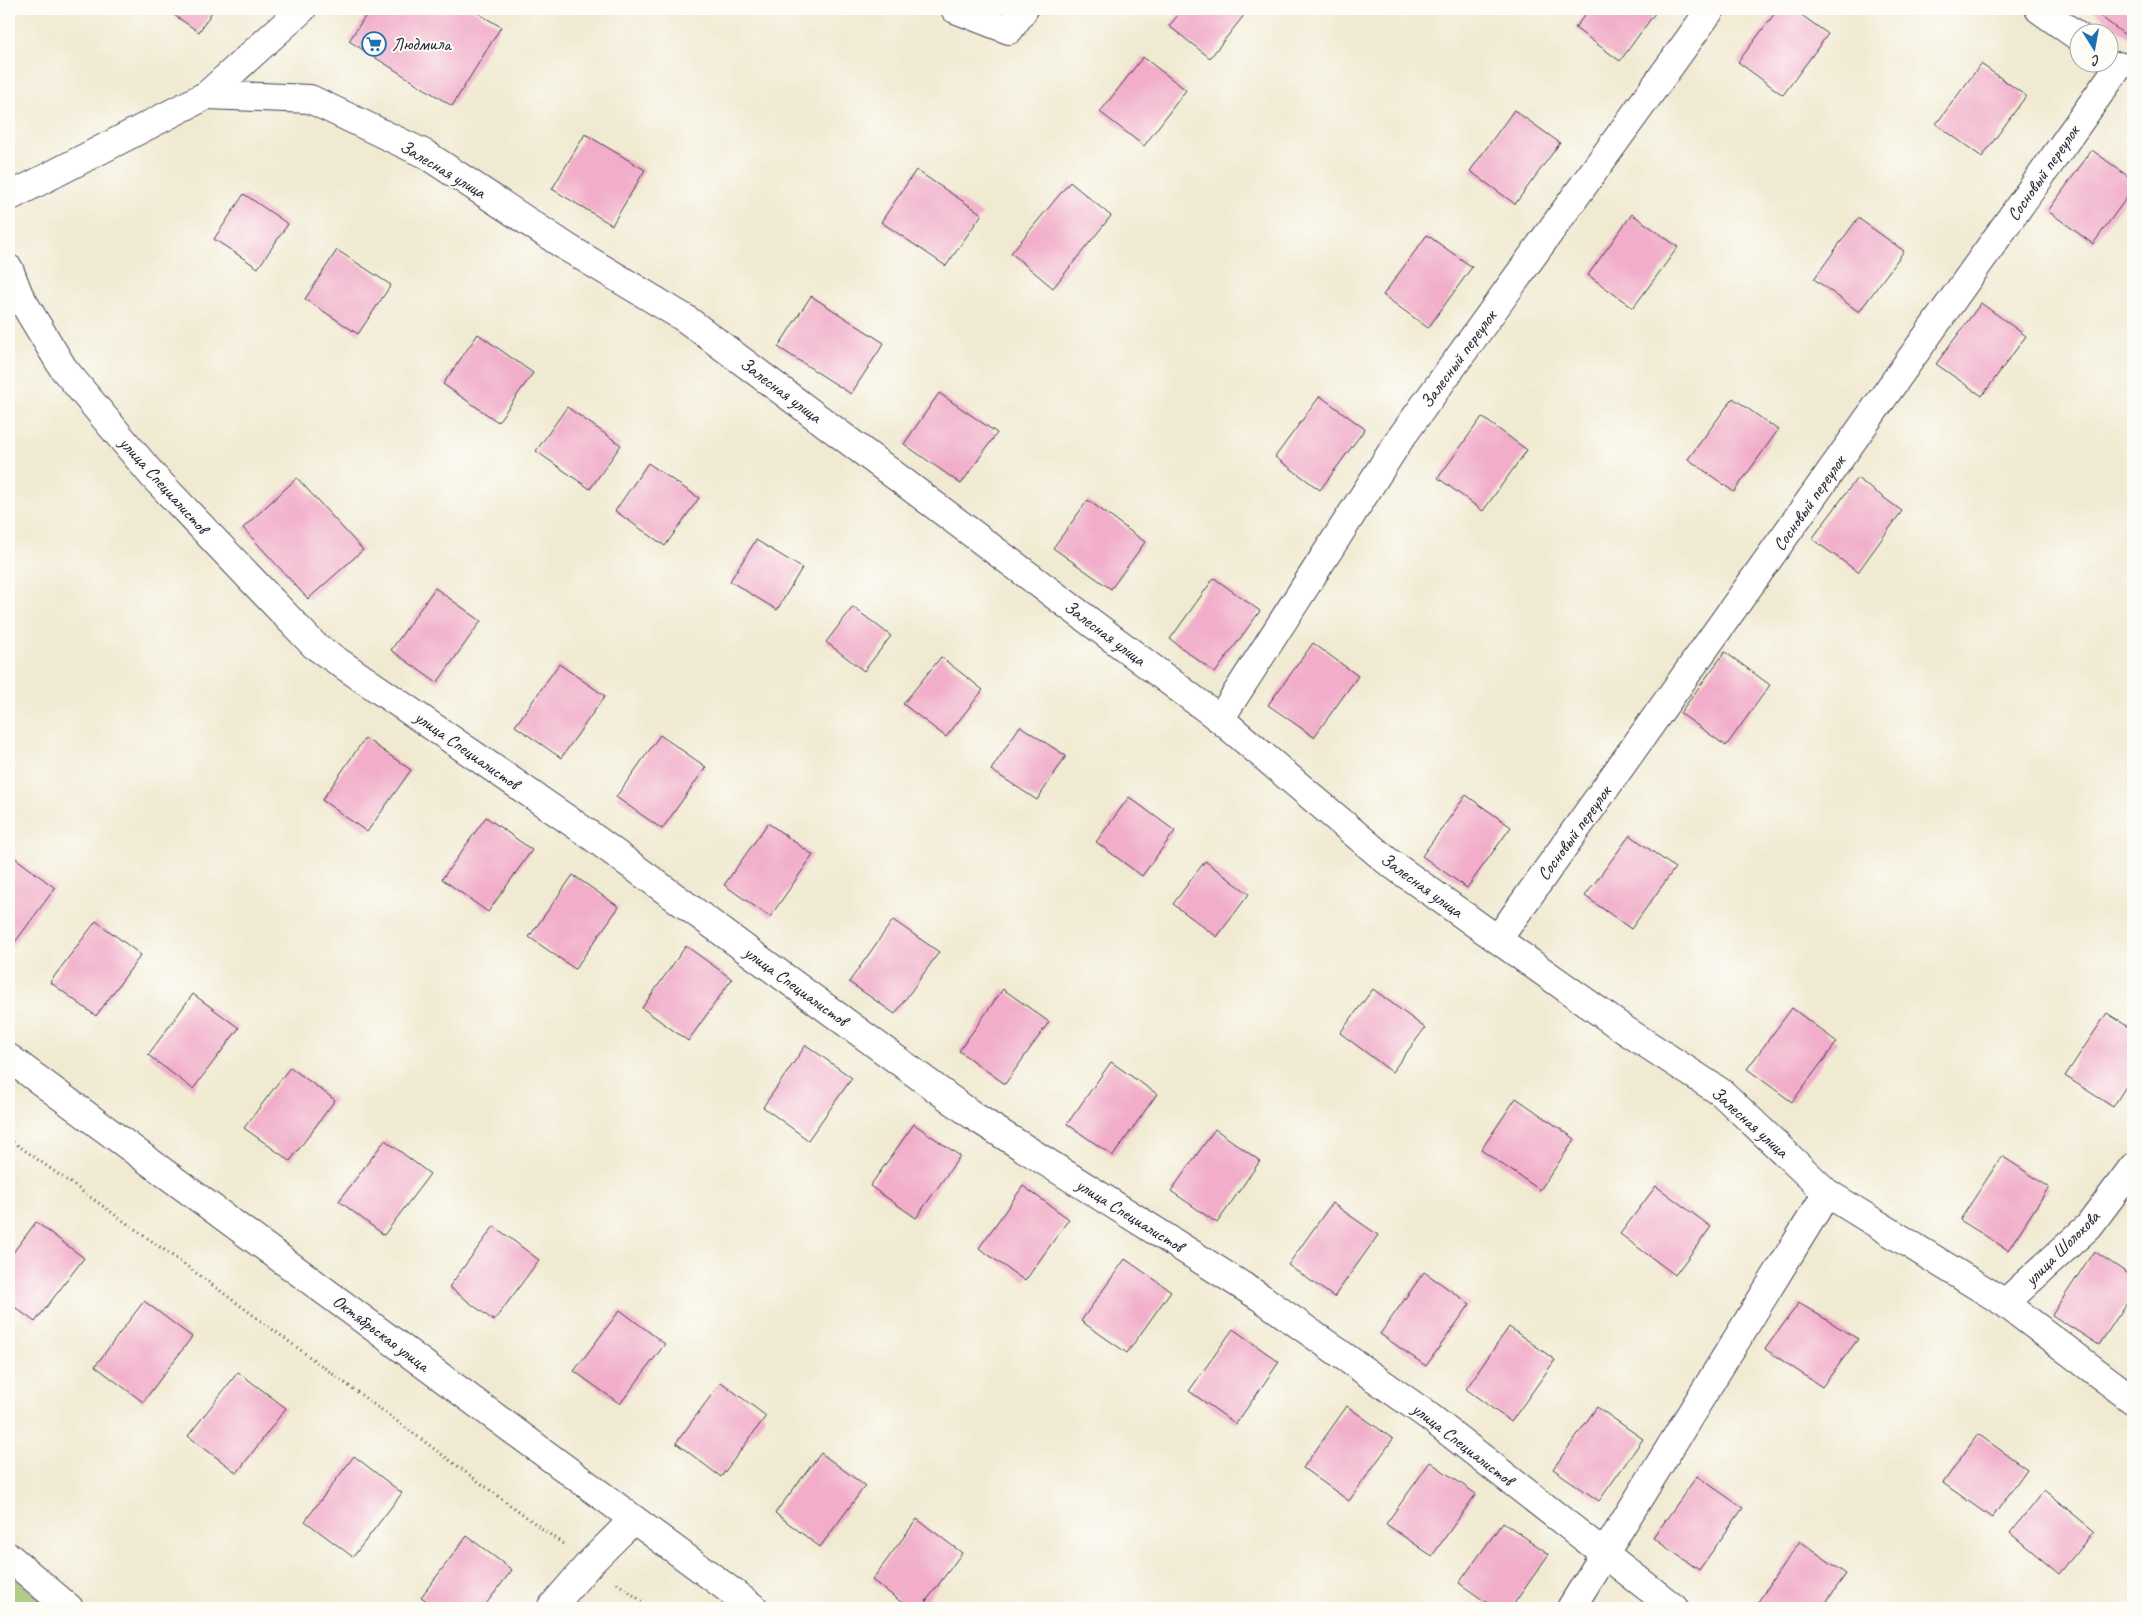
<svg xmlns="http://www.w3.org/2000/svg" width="2142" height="1617" font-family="Caveat,sans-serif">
<rect width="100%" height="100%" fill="#fdfcf7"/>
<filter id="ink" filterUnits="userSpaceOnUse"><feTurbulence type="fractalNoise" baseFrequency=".02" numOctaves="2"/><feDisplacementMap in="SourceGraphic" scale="10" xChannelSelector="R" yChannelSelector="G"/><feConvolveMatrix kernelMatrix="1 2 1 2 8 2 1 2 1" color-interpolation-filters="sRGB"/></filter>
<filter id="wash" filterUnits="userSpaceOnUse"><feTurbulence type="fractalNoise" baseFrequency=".0096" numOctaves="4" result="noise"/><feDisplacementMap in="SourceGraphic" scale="20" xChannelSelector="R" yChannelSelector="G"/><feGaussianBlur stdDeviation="1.12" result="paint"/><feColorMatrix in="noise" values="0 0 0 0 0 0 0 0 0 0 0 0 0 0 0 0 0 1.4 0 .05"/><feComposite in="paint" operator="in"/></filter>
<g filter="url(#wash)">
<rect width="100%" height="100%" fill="#f1ead2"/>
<!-- green -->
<path fill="#9bc06b" stroke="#5e7153" d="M 9,1573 L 50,1608 L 9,1608 Z"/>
<g id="blocks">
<!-- building -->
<g fill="#f1adc9">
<path d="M 165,9 L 214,9 L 199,32 Z"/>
<path d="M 370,9 L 471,9 L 501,27 L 452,106 L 349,41 Z"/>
<path d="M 1183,9 L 1249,9 L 1210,58 L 1169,26 Z"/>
<path d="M 1589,9 L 1658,9 L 1620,61 L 1575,28 Z"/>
<path d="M 1778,9 L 1793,9 L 1828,34 L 1783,95 L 1738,62 Z"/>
<path d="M 2091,9 L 2133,9 L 2133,41 Z"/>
<path d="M 1143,57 L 1186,90 L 1144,146 L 1100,112 Z"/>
<path d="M 1981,64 L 2026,96 L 1982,157 L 1936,124 Z"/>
<path d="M 1514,110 L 1560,143 L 1515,204 L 1470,171 Z"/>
<path d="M 585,134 L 645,170 L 612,225 L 552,189 Z"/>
<path d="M 2092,150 L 2133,180 L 2133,189 L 2093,244 L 2048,211 Z"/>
<path d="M 916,170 L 982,214 L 946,266 L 881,222 Z"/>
<path d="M 1070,182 L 1111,216 L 1053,288 L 1011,253 Z"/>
<path d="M 244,194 L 288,224 L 258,268 L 214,239 Z"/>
<path d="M 1632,214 L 1678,247 L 1633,308 L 1588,275 Z"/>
<path d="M 1858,218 L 1904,251 L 1859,312 L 1814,279 Z"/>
<path d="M 1427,235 L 1472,267 L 1428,328 L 1383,295 Z"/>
<path d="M 337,250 L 391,285 L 358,334 L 305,299 Z"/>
<path d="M 811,296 L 884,343 L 851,394 L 778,347 Z"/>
<path d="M 1981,303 L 2026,336 L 1982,396 L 1936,364 Z"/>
<path d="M 478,334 L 533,373 L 498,422 L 443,384 Z"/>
<path d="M 939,393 L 997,433 L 961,484 L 904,444 Z"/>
<path d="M 1320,396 L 1365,429 L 1320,490 L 1275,457 Z"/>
<path d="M 1733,398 L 1778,430 L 1734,492 L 1688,459 Z"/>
<path d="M 567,407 L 621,445 L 590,489 L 536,451 Z"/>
<path d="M 1482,417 L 1527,450 L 1483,511 L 1438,478 Z"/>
<path d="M 648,463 L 699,498 L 665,546 L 615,511 Z"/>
<path d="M 297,478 L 363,550 L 308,599 L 243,528 Z"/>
<path d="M 1857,478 L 1902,511 L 1858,572 L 1812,539 Z"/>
<path d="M 1088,500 L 1145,542 L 1111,589 L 1053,548 Z"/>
<path d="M 756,540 L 802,568 L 777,610 L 730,581 Z"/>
<path d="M 1214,578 L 1260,611 L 1215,673 L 1170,639 Z"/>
<path d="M 435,588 L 481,621 L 437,683 L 391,650 Z"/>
<path d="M 853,607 L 891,636 L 864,671 L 826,642 Z"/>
<path d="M 1313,643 L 1358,676 L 1314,737 L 1268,705 Z"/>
<path d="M 1725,652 L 1770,685 L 1726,746 L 1680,713 Z"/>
<path d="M 941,657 L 983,690 L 946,737 L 903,704 Z"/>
<path d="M 559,664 L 605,696 L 561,758 L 515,726 Z"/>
<path d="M 1020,726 L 1066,756 L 1037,800 L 991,770 Z"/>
<path d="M 660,735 L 706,767 L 662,829 L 616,797 Z"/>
<path d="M 365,738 L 411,770 L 367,832 L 322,800 Z"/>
<path d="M 1466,795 L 1511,827 L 1467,888 L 1422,856 Z"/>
<path d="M 1129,797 L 1175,831 L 1142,876 L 1096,842 Z"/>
<path d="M 486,817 L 532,850 L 488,912 L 442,879 Z"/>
<path d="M 768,823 L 813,855 L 770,917 L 724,885 Z"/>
<path d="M 1630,835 L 1675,868 L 1631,929 L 1585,896 Z"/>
<path d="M 10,854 L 55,888 L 10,949 L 9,856 Z"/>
<path d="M 1205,861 L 1249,894 L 1217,937 L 1173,904 Z"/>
<path d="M 573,875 L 619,907 L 575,969 L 529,937 Z"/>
<path d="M 893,920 L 939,952 L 895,1014 L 849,982 Z"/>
<path d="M 96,921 L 141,955 L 96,1016 L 50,982 Z"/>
<path d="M 686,946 L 732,979 L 688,1041 L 642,1008 Z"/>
<path d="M 1003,989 L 1049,1022 L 1005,1084 L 959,1051 Z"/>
<path d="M 1373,989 L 1425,1028 L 1392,1072 L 1340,1033 Z"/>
<path d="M 193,994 L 239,1028 L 193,1089 L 148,1055 Z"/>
<path d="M 1792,1008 L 1837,1042 L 1792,1102 L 1747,1069 Z"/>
<path d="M 2107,1013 L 2133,1030 L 2133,1075 L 2113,1107 L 2065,1076 Z"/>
<path d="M 806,1045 L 852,1078 L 808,1140 L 763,1107 Z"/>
<path d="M 1111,1062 L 1157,1094 L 1113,1156 L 1067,1124 Z"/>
<path d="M 290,1067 L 335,1100 L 290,1161 L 244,1128 Z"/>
<path d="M 1516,1098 L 1575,1139 L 1540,1190 L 1481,1150 Z"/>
<path d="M 914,1124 L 960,1156 L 916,1218 L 870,1186 Z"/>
<path d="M 1215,1129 L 1260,1161 L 1217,1223 L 1171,1191 Z"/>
<path d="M 385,1140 L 430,1174 L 384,1235 L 339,1201 Z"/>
<path d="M 2002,1156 L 2049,1187 L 2008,1250 L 1960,1220 Z"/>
<path d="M 1023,1186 L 1069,1219 L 1025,1281 L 979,1248 Z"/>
<path d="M 1656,1186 L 1711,1227 L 1675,1275 L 1620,1234 Z"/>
<path d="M 1332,1203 L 1378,1235 L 1334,1297 L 1288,1265 Z"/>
<path d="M 36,1222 L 84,1258 L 35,1322 L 9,1303 L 9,1258 Z"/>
<path d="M 494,1226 L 539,1260 L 494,1321 L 449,1287 Z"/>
<path d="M 2094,1251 L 2133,1277 L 2133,1294 L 2099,1345 L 2052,1315 Z"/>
<path d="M 1125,1259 L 1171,1291 L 1127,1353 L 1081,1321 Z"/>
<path d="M 1424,1272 L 1470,1304 L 1426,1366 L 1380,1334 Z"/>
<path d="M 144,1301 L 192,1337 L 143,1402 L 95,1366 Z"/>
<path d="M 1799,1303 L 1858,1339 L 1822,1387 L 1765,1349 Z"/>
<path d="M 620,1310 L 665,1344 L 620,1404 L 574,1371 Z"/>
<path d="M 1509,1327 L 1555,1360 L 1511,1422 L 1466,1389 Z"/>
<path d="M 1233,1329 L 1279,1362 L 1236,1424 L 1189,1391 Z"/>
<path d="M 238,1372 L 286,1408 L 237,1473 L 188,1436 Z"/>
<path d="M 721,1382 L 766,1416 L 721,1477 L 676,1443 Z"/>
<path d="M 1347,1406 L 1393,1439 L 1349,1501 L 1303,1468 Z"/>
<path d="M 1597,1407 L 1643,1439 L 1599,1501 L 1553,1469 Z"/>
<path d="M 1978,1434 L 2027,1469 L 1992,1518 L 1943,1483 Z"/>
<path d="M 821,1453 L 865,1486 L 820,1547 L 775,1513 Z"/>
<path d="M 354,1456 L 402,1493 L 353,1557 L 305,1521 Z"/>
<path d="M 1430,1462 L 1476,1494 L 1432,1556 L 1386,1524 Z"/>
<path d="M 1697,1476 L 1743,1508 L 1699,1570 L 1653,1538 Z"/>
<path d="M 2044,1490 L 2094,1531 L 2059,1574 L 2010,1533 Z"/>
<path d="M 917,1519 L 962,1553 L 921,1608 L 909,1608 L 872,1580 Z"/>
<path d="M 1503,1522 L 1549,1554 L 1511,1608 L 1494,1608 L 1459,1583 Z"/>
<path d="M 467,1536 L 512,1570 L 483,1608 L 437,1608 L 421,1597 Z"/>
<path d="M 1800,1541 L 1846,1574 L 1822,1608 L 1763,1608 L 1757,1603 Z"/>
</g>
</g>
</g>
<g filter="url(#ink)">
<use href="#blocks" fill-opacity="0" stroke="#414052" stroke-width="1"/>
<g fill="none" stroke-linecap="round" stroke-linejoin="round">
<!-- minor casing -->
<g stroke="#414052" stroke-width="30">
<g id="minor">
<path d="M 955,9 L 1009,30 L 1024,9"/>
<path d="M 2039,9 L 2080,38"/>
<path d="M 207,95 L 302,9"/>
<path d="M 9,197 L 207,95 L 310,99 L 425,154 L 568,248 L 686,319 L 1220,719 L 1386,860 L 1625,1030 L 1722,1093 L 1827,1193 L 2005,1303 L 2133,1400"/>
<path d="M 9,269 L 19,295 L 63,368 L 153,476 L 314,645 L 586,832 L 975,1117 L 1260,1297 L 1427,1415 L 1674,1608"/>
<path d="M 1220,719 L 1400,439 L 1711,9"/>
<path d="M 1498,939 L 2119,66"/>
<path d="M 2005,1303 L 2089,1226 L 2133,1167"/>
<path d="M 9,1557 L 69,1608"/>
<path d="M 551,1608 L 589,1564 L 633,1520"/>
<path d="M 1571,1608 L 1827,1193"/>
</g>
</g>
<!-- secondary casing -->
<g stroke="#414052" stroke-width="30">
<path id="secondary" d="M 9,1058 L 754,1608"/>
</g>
<!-- path -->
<g stroke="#414052" stroke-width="3" stroke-dasharray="1 4" stroke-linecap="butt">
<path d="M 9,1139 L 188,1267 L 563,1544"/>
<path d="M 617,1583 L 651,1608"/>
</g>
<!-- minor -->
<use href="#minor" stroke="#fff" stroke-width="28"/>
<!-- secondary -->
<use href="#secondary" stroke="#fff" stroke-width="28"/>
</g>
</g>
<!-- icons -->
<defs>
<g id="supermarket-ring" transform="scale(1.25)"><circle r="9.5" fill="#fdfcf7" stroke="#1f6fb2" stroke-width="1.5"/><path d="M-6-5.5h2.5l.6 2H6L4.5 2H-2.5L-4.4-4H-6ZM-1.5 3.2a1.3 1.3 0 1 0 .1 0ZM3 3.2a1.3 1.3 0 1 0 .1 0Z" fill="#1f6fb2"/></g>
</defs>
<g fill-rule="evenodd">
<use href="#supermarket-ring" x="374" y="44"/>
</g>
<g text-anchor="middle" stroke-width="4" stroke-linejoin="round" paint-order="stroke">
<!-- poi labels -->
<g font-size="18" fill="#22223b" stroke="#fdfcf7" text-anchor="start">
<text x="392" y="50">Людмила</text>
</g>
<!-- street labels -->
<g font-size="18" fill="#22223b" stroke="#fdfcf7">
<text transform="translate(443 169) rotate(31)" y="6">Залесная улица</text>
<text transform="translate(2043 173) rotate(-55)" y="6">Сосновый переулок</text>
<text transform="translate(1458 359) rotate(-54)" y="6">Залесный переулок</text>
<text transform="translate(781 390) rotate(37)" y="6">Залесная улица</text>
<text transform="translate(164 485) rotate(48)" y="6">улица Специалистов</text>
<text transform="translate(1809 503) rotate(-55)" y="6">Сосновый переулок</text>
<text transform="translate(1105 633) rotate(37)" y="6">Залесная улица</text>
<text transform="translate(467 750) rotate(35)" y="6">улица Специалистов</text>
<text transform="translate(1574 833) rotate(-54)" y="6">Сосновый переулок</text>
<text transform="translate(1422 885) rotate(36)" y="6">Залесная улица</text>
<text transform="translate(796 986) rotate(36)" y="6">улица Специалистов</text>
<text transform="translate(1750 1122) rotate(42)" y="6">Залесная улица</text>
<text transform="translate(1130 1215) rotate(32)" y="6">улица Специалистов</text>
<text transform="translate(2062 1248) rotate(-45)" y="6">улица Шолохова</text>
<text transform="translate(381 1333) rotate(37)" y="6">Октябрьская улица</text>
<text transform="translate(1463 1444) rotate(38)" y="6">улица Специалистов</text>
</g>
</g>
<!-- margin -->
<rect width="2142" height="1617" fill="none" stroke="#fdfcf7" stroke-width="30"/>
<!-- north arrow -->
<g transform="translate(2094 48) rotate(169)"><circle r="24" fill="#fdfcf7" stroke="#a5a5ac"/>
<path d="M0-4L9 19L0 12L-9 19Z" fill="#1f6fb2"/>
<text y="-8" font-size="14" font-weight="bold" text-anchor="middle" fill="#22223b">С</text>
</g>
</svg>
